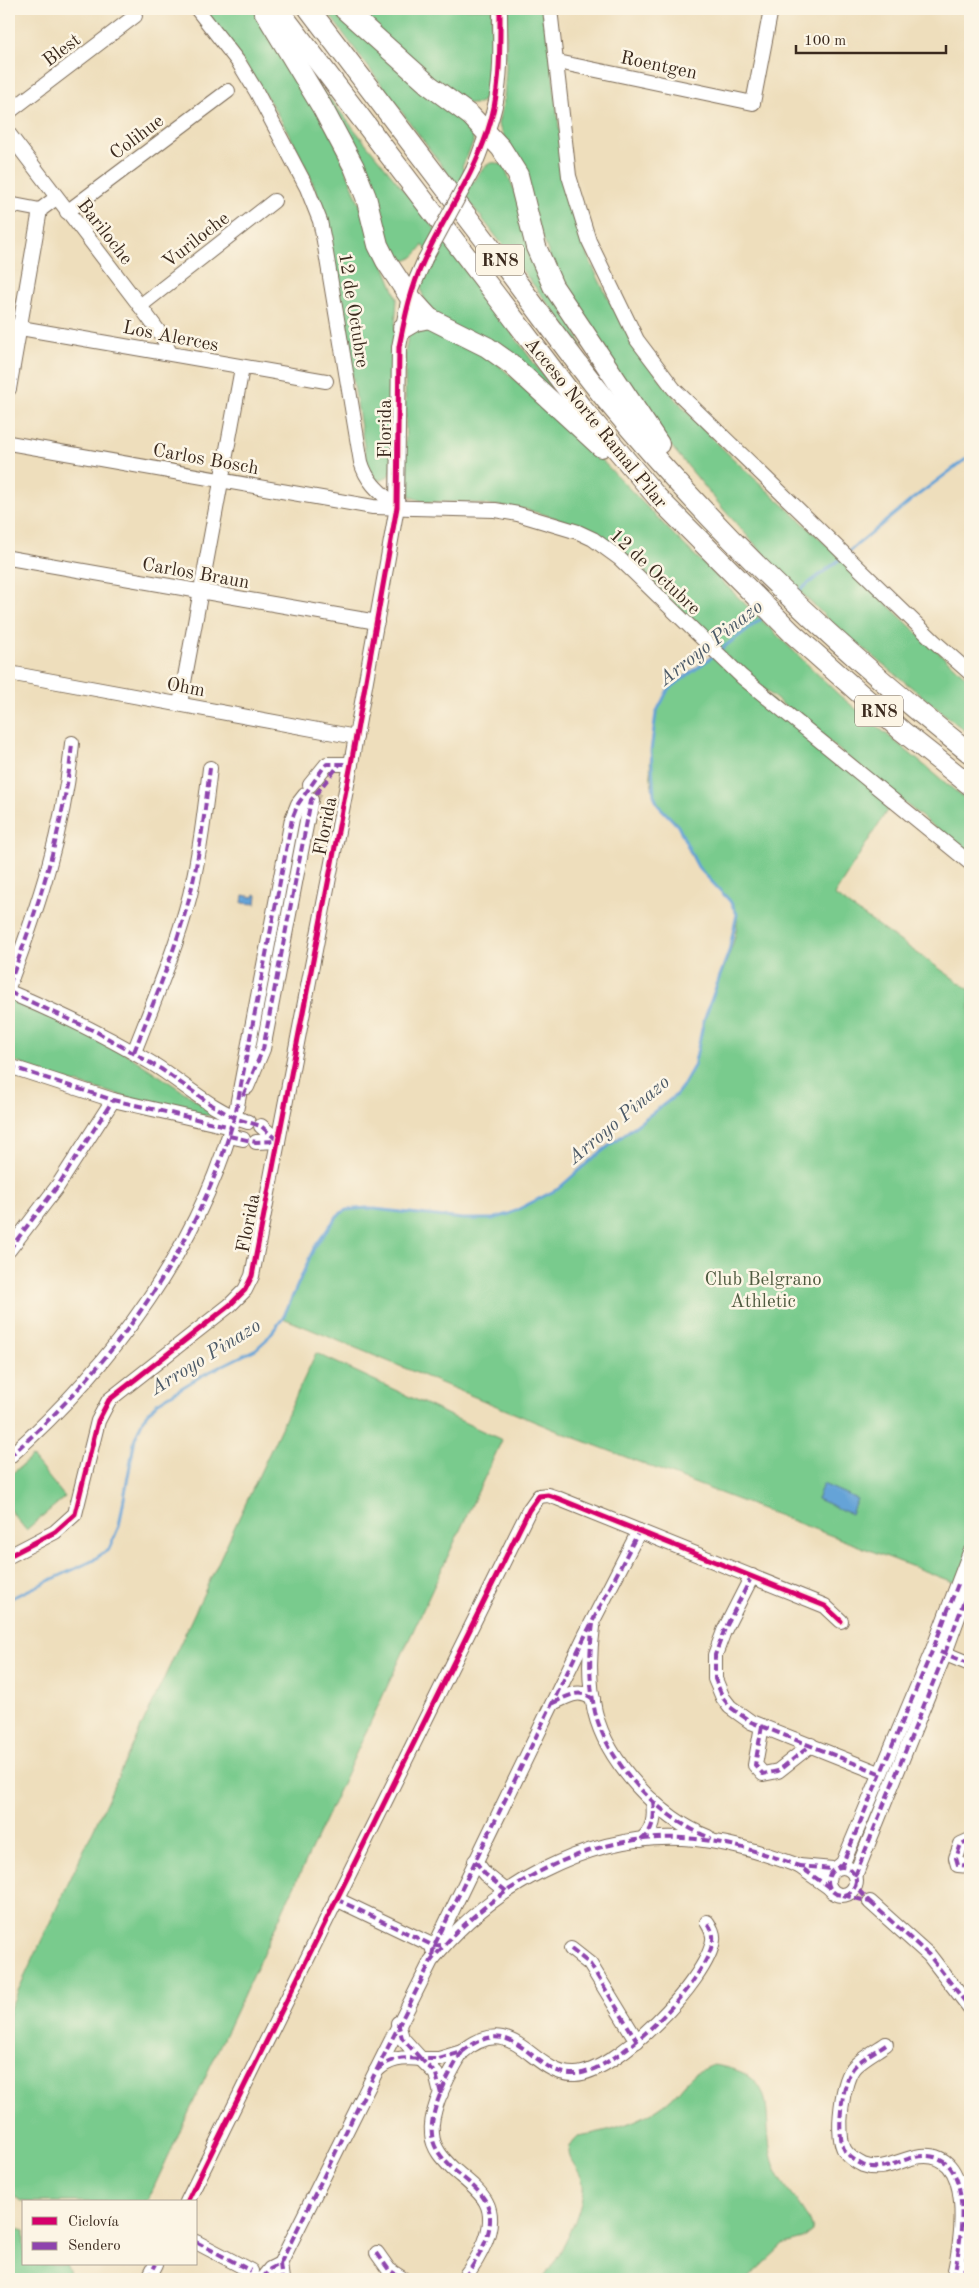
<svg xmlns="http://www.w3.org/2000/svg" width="979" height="2288" font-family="'Old Standard TT',serif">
<rect width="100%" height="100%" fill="#fcf5e5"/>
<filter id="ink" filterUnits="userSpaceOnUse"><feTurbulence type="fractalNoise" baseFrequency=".02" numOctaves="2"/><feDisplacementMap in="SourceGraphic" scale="10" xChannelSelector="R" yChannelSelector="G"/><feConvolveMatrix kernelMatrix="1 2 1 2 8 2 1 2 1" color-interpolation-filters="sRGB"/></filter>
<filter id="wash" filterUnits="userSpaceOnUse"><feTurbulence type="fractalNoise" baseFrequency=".0096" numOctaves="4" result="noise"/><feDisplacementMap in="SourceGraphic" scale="20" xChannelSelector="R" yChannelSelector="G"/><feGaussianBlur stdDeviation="1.12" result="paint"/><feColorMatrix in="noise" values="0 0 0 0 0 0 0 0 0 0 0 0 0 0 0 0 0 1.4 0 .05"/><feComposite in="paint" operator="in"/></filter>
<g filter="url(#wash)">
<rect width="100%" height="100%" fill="#eedebc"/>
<!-- green -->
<g fill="#79cb8d" stroke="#5a7a56">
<path d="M 203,9 L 256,9 L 335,142 L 397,298 L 392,372 L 392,467 C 390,476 386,481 377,480 L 368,469 L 326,219 C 302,142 253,72 203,9 Z"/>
<path d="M 325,9 L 335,9 L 452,109 L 473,133 L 473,143 L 462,167 L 474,182 C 481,171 488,156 504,166 L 583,349 L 454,182 Z"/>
<path d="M 351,9 L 492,9 L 491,94 C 486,99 479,105 471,104 C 444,97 376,30 351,9 Z"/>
<path d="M 506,9 L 545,9 L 567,194 C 588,272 629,345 682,406 C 723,453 773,494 818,537 C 868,585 917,635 970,680 L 970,735 L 830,621 L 780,572 L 724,510 L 653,424 L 564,294 L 507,143 L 498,124 L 504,99 L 506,68 Z"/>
<path d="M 316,82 L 432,225 L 573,416 L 433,312 C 414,286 421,285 435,260 L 423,245 C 416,256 408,264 394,260 Z"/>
<path d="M 421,324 L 491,358 L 584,442 L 676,537 L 839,695 L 970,803 L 970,856 L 744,673 L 616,546 L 574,524 L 550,516 L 524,509 L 464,502 L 425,502 L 411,497 L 406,489 L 405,353 L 408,336 Z"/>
<path d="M 717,654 L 893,801 L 834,895 L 970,990 L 970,1552 L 958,1584 L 555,1430 L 283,1318 L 314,1248 L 338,1215 L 346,1210 L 366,1208 L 463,1219 L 493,1219 L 509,1214 L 558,1188 L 593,1158 L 675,1096 C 682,1088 689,1079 693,1068 C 699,1053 700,1036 704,1020 C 711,993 740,942 737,916 C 735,898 710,882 699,869 C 689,856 685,839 678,825 C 673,816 662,812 657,803 C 644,778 651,712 668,690 Z"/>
<path d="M 302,814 L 256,1056 L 253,1049 L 295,815 Z"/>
<path d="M 9,995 L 110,1043 L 214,1112 L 214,1116 L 189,1114 L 54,1077 L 9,1059 Z"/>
<path d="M 316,1353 L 502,1440 L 147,2202 L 24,2202 L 9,2194 L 9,2010 Z"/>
<path d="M 32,1457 L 65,1497 L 26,1530 L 9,1509 L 9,1476 Z"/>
<path d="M 713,2065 C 789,2075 756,2120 776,2170 C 785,2191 810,2212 812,2232 L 803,2239 L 784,2244 L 747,2279 L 543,2279 C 560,2255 579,2221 583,2191 C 586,2166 554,2158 578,2136 C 610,2131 642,2122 668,2101 C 687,2085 685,2075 713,2065 Z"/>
<path d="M 9,2227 L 24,2231 L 24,2264 L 66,2264 L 73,2279 L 9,2279 Z"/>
</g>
<!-- water -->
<g fill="#65a3d7" stroke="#50667a">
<path d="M 255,894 L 257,895 L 256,904 L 242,903 L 243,895 L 254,897 Z"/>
<path d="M 823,1484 L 857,1499 L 851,1514 L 817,1499 Z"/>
</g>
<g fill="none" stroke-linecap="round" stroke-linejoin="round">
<!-- stream -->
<g stroke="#65a3d7" stroke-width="3">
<path d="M 847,553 L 914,498 L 970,456"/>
<path d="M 796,593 L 843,557"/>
<path d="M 720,650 L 765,616"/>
<path d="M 9,1599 L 92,1561 L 109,1549 L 119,1526 L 135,1438 L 143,1419 L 157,1403 L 201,1376 L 256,1349 L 266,1340 L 283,1318 L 314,1248 L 338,1215 L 346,1210 L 366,1208 L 463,1219 L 493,1219 L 509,1214 L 558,1189 L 593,1158 L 675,1096 L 682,1087 L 694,1066 L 704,1020 L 729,951 L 737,914 L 730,901 L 698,867 L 678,826 L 658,805 L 654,795 L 651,751 L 656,713 L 668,690 L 713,656"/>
</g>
</g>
</g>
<g filter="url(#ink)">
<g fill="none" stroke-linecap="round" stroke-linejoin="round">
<!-- minor-tunnel -->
<path stroke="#caba9c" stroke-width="14" stroke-dasharray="14 7" stroke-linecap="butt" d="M 311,800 L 317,791"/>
<!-- minor casing -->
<g stroke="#7a6955" stroke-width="16">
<g id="minor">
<path d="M 197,9 L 239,63 L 256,91 L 307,188 L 320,221 L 324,241 L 361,462 C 367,483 381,493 397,507"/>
<path d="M 550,9 L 569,176 L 589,241 L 637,340 L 674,389 L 935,642 L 970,673"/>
<path d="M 558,62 L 753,103 L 771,9"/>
<path d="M 9,112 L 135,16"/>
<path d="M 9,134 L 140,306 L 162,336 L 170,353"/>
<path d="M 473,170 C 482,147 491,125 496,101 C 502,71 500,39 500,9"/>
<path d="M 9,204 L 40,210"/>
<path d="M 67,212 L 228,91"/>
<path d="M 140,306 L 274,201"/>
<path d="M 9,326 L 326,381"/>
<path d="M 9,389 L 40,210 L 56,198"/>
<path d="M 9,443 L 373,507 L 495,510 L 518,514 L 578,532 L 593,539 L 619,558 L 742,677 L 970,863"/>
<path d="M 9,558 L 377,622"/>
<path d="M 9,673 L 356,737"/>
<path d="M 180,704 L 242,368"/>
<path d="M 310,785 L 327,764 L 351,764"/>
<path d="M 9,985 C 38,907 65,827 72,743"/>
<path d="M 9,992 C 59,1013 107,1036 153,1064 C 185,1084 212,1111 248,1122"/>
<path d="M 134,1052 C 154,1001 176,949 190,895 C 200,853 205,810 210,768"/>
<path d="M 9,1066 L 113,1100 L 231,1127"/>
<path d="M 247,1087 L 263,1049 L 311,800"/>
<path d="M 261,1126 L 278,1141"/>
<path d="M 229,1136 L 243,1139"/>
<path d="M 256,1142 L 278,1141"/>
<path d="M 9,1250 L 57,1187 L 113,1100"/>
<path d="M 9,1457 C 112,1366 201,1245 236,1111 L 292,819 L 298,804 L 305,795"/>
<path d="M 9,1556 L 55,1532 L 75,1514 L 98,1421 L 109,1400 L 230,1305 L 245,1290 L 252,1276 L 351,764 L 397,507 L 399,347 L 409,296 L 425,259"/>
<path d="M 752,1576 L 724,1631 L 715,1655 L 715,1679 L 723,1698 L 730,1707 L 751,1722 L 879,1773"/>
<path d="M 593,1627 C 589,1654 589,1685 595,1712 C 607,1762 660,1819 708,1837"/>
<path d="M 936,1650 L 970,1664"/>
<path d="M 553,1703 C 568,1696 579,1688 593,1699"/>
<path d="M 762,1726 L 755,1765 L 763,1774 L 778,1771 L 811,1745"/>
<path d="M 641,1840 C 654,1830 655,1817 653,1801"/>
<path d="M 970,1840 L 961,1844 L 956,1858 L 958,1865 L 970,1866"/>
<path d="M 475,1861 L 485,1874 L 506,1891"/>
<path d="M 838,1867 L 843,1863 L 933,1649 L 970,1552"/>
<circle cx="842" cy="1881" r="14"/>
<path d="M 855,1876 L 945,1653 L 970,1584"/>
<path d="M 830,1888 L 799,1866 L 833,1869"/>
<path d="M 336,1899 L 434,1946 L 442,1945"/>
<path d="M 870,1902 L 929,1955 L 970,2008"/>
<path d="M 571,1949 L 590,1964 L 637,2041"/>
<path d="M 433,1950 L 585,1636 L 639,1531"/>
<path d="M 886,2044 C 876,2051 864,2057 855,2066 C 842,2079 835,2135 845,2151 C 849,2157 857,2162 863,2165 C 881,2172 898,2161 915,2157 C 979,2144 961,2246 953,2279"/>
<path d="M 462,2052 C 515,2008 531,2076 575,2074 C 616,2073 708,1980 713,1940 C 714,1933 710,1927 707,1922"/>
<path d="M 376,2071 C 389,2058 403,2057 421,2059 L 402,2038 L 398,2023"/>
<path d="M 441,2094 L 436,2074 L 421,2059 L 439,2059 L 462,2052 C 450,2072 429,2110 432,2134 C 433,2149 443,2159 453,2169 C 464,2179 479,2189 486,2202 C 499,2226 478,2260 463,2279"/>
<path d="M 187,2202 L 529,1510 L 539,1496 L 548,1495 L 557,1498 L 825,1606 L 841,1621"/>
<path d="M 196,2242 L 251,2271"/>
<path d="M 377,2253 L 389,2270 L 403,2279"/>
<path d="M 280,2264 L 431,1961 C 488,1888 587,1833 682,1838 C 723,1840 761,1852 799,1866"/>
<path d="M 148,2279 L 156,2264"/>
<path d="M 262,2279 L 270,2269 L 280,2264 L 282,2279"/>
<path d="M 955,2279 L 970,2264"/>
</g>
</g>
<!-- highway casing -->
<g stroke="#7a6955" stroke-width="22">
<g id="highway">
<path d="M 263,9 L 322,107 L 354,167 L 366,197 L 378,245 L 386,261 L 409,296 L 429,318 L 487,347 L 511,364 L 601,447"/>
<path d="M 278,9 L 581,407 L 657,497 L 792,633 L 902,731 L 970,785"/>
<path d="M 309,9 C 375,95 441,182 507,269 C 540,313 572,358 607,401 C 714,531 838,649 970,753"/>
<path d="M 344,9 L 429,85 L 471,116 L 501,148 L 518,175 L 536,247 L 553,286 L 659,444"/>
<path d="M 403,328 L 415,321 L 429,318"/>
</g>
</g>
<!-- minor -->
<use href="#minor" stroke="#fff" stroke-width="14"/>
<!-- highway -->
<use href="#highway" stroke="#fff" stroke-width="20"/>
<!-- minor-bridge casing -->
<g stroke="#7a6955" stroke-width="16" stroke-linecap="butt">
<path id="minor-bridge" d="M 425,259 L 473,170"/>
</g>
<!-- minor-bridge -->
<use href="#minor-bridge" stroke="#fff" stroke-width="14"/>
<!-- quiet -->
<g stroke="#8e44ad" stroke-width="4" stroke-dasharray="8 4" stroke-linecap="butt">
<path d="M 9,985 C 38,907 65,827 72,743"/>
<path d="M 9,992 L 97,1032 L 161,1069 L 212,1105 L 234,1118 L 261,1126 L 278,1141"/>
<path d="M 134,1052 C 154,1001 176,949 190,895 C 200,853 205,810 210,768"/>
<path d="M 9,1066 L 113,1100 L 231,1127"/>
<path d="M 243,1096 L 263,1049 L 311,800 L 339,765"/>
<path d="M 229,1136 L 256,1142 L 278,1141"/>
<path d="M 9,1250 L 57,1187 L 113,1100"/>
<path d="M 9,1457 C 112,1366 201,1245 236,1111 L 292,819 L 298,804 L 324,767 L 327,764 L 351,764"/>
<path d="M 752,1576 L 724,1631 L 715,1655 L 715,1679 L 723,1698 L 730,1707 L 751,1722 L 879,1773"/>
<path d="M 593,1624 C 589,1652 589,1684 595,1712 C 608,1764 661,1820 711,1838"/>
<path d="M 940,1652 L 970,1664"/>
<path d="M 553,1703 C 568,1696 579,1688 593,1699"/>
<path d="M 762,1726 L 755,1765 L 763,1774 L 778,1771 L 811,1745"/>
<path d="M 641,1840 C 654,1830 655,1817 653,1801"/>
<path d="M 970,1840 L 961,1844 L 956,1858 L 958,1865 L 970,1866"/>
<path d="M 475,1861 L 485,1874 L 506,1891"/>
<path d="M 838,1867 L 843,1863 L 933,1649 L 958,1584"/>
<circle cx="842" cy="1881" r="14"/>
<path d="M 855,1876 L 945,1653 L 969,1588"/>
<path d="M 830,1888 L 799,1866 L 833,1869"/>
<path d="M 843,1895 L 870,1902 L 855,1886"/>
<path d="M 336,1899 L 434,1946 L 441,1945"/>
<path d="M 870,1902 L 929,1955 L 970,2008"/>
<path d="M 571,1949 L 590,1964 L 637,2041"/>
<path d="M 432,1956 L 434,1946 L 585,1636 L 639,1531"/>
<path d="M 886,2044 C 876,2051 864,2057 855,2066 C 842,2079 835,2135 845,2151 C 849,2157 857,2162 863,2165 C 881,2172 898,2161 915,2157 C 979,2144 961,2246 953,2279"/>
<path d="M 462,2052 C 515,2008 531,2076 575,2074 C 616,2073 708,1980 713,1940 C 714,1933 710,1927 707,1922"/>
<path d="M 377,2070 C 390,2058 404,2057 421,2059 L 402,2038 L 398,2023"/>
<path d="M 441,2094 L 436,2074 L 421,2059 L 439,2059 L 462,2052 C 450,2072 429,2110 432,2134 C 433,2149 443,2159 453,2169 C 464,2179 479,2189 486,2202 C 499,2226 478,2260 463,2279"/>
<path d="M 196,2242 L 251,2271"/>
<path d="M 377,2253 L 389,2270 L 403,2279"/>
<path d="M 280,2264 L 431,1961 C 488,1888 587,1833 682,1838 C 723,1840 761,1852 799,1866"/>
<path d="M 148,2279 L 156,2264"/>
<path d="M 262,2279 L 270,2269 L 280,2264 L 282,2279"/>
<path d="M 955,2279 L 970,2264"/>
</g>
<!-- cycleway casing -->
<g stroke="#fcf5e5" stroke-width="8">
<g id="cycleway">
<path d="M 9,1556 L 55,1532 L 75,1514 L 98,1421 L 109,1400 L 230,1305 L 245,1290 L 252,1276 L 351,764 L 397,507 L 399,347 C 405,316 411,288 424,260 C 444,217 472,178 487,133 C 501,93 500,51 500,9"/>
<path d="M 187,2202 L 529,1510 L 539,1496 L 548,1495 L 557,1498 L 825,1606 L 841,1621"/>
</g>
</g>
<!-- cycleway -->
<use href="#cycleway" stroke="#d6006c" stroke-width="5"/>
</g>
</g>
<g text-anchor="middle" stroke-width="5" stroke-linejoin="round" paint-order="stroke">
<!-- shield labels -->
<g fill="#fcf5e5" stroke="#75675a" stroke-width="1">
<rect x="476" y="244.5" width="48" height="31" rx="4"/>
<rect x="855" y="695.5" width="48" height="31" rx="4"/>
</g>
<g font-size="18" font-weight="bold" fill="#3b2a1e">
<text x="500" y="266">RN8</text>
<text x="879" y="717">RN8</text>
</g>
<!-- street labels -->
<g font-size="19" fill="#3b2a1e" stroke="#fcf5e5">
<text transform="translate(61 49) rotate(-37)" y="7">Blest</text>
<text transform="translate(659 64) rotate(12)" y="7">Roentgen</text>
<text transform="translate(136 136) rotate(-37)" y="7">Colihue</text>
<text transform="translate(106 231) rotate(52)" y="7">Bariloche</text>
<text transform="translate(195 239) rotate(-38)" y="7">Vuriloche</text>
<text transform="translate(355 310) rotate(81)" y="7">12 de Octubre</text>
<text transform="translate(171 335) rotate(11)" y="7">Los Alerces</text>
<text transform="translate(597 422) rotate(51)" y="7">Acceso Norte Ramal Pilar</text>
<text transform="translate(384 429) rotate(-90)" y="7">Florida</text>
<text transform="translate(206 458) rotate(10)" y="7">Carlos Bosch</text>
<text transform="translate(656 571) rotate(43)" y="7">12 de Octubre</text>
<text transform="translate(196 572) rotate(10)" y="7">Carlos Braun</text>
<text transform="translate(186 686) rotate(10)" y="7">Ohm</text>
<text transform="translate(324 826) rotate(-79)" y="7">Florida</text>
<text transform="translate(247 1223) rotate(-79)" y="7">Florida</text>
</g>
<!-- park labels -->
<g font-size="19" fill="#4e5a3f" stroke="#fcf5e5">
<text x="763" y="1285">Club Belgrano<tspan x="763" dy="22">Athletic</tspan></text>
</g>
<!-- water labels -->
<g font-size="20" font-style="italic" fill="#4c5a68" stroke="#fcf5e5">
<text transform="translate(710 642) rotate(-38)" y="7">Arroyo Pinazo</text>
<text transform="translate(618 1119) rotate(-40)" y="7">Arroyo Pinazo</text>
<text transform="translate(205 1356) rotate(-32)" y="7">Arroyo Pinazo</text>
</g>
</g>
<!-- margin -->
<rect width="979" height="2288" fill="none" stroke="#fcf5e5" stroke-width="30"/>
<!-- legend -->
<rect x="22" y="2200" width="175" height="65" fill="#fcf5e5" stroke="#afa495"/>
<rect x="32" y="2217" width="25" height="8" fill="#d6006c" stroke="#afa495"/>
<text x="68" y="2226" font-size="15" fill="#3b2a1e">Ciclovía</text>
<rect x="32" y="2242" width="25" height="8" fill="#8e44ad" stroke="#afa495"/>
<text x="68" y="2250" font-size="15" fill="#3b2a1e">Sendero</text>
<!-- scale -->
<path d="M796 45v8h150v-8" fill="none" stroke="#3b2a1e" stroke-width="2.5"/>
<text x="804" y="45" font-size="15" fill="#3b2a1e" stroke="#fcf5e5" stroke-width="4" paint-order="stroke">100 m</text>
</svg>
